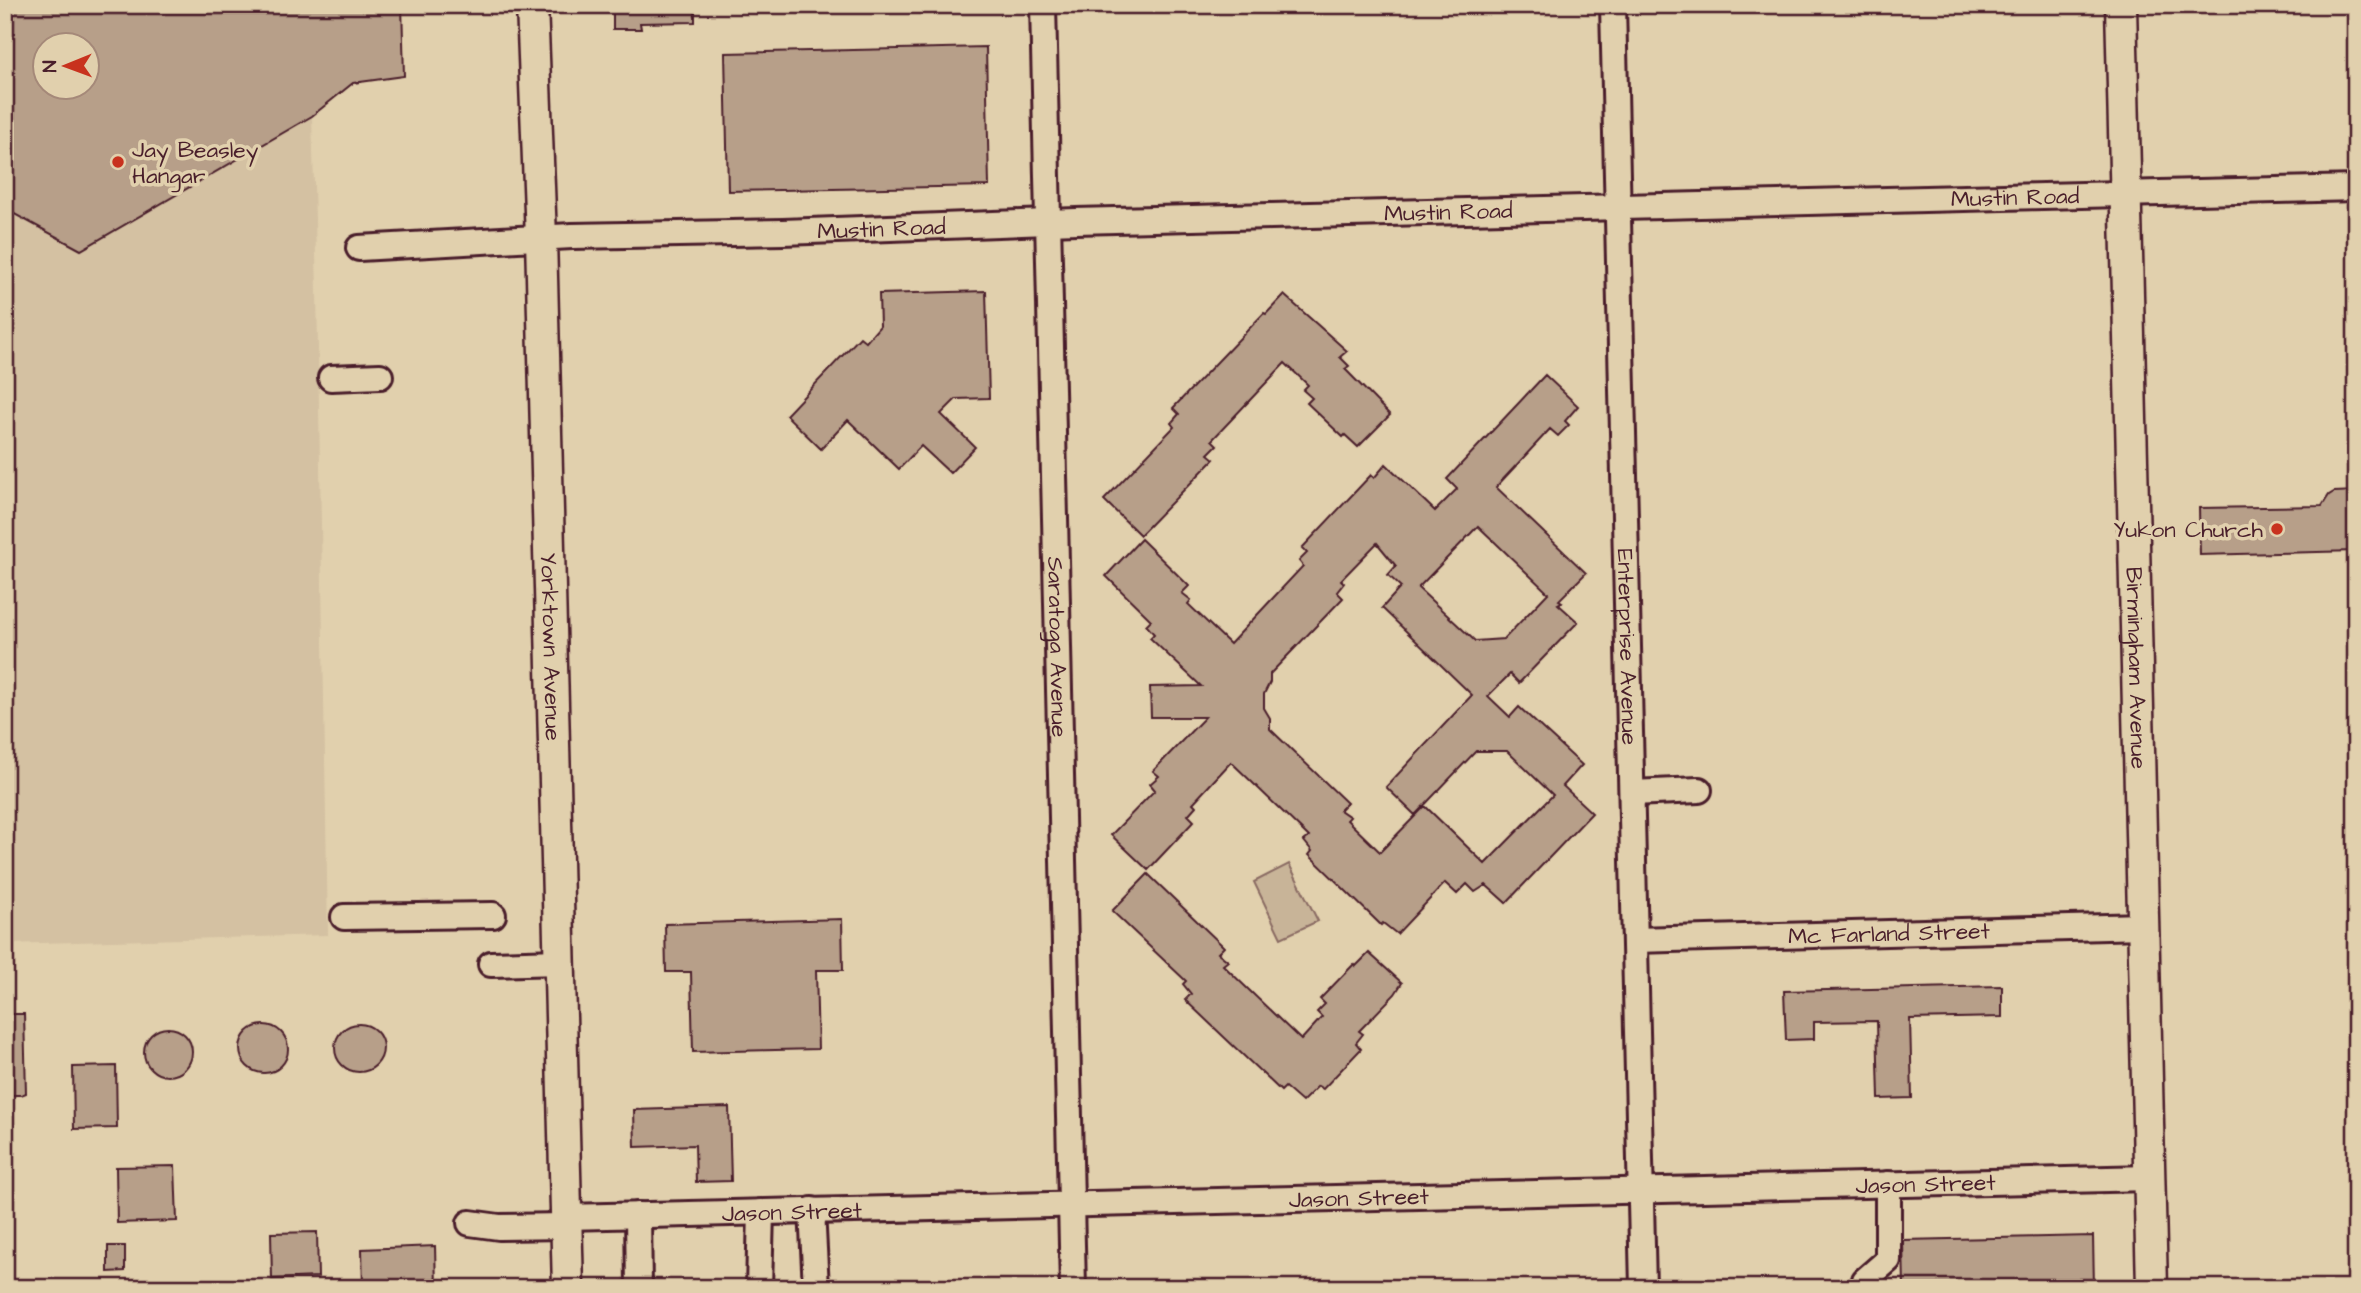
<svg xmlns="http://www.w3.org/2000/svg" width="2361" height="1293" font-family="'Architects Daughter',sans-serif">
<rect width="100%" height="100%" fill="#e1d0ad"/>
<filter id="ink" filterUnits="userSpaceOnUse"><feTurbulence type="fractalNoise" baseFrequency=".0143" numOctaves="2"/><feDisplacementMap in="SourceGraphic" scale="14" xChannelSelector="R" yChannelSelector="G"/><feConvolveMatrix kernelMatrix="1 2 1 2 8 2 1 2 1" color-interpolation-filters="sRGB"/></filter>
<g filter="url(#ink)">
<!-- built -->
<path fill="#d4c1a2" d="M 312,116 L 317,290 L 328,935 L 5,944 L 5,209 L 81,250 Z"/>
<!-- green -->
<path fill="#c8b498" stroke="#896a62" stroke-width="2" d="M 1289,864 L 1318,921 L 1281,938 L 1254,882 Z"/>
<!-- building -->
<g fill="#b79f89" stroke="#4a1f2b" stroke-width="2" fill-rule="evenodd">
<path d="M 5,5 L 402,5 L 404,76 L 353,83 L 312,116 L 81,250 L 5,209 ZM 46,46 L 88,46 L 88,88 L 46,88 Z"/>
<path d="M 613,5 L 695,5 L 695,22 L 640,23 L 641,29 L 613,29 Z"/>
<path d="M 986,47 L 989,186 L 728,191 L 725,53 Z"/>
<path d="M 986,291 L 989,398 L 956,399 L 941,414 L 975,447 L 950,473 L 921,446 L 899,469 L 848,420 L 821,449 L 786,415 L 860,337 L 866,342 L 880,326 L 879,294 Z"/>
<path d="M 1284,295 L 1347,351 L 1340,357 L 1349,366 L 1345,369 L 1390,415 L 1358,447 L 1345,435 L 1343,437 L 1307,403 L 1312,398 L 1303,390 L 1308,385 L 1285,363 L 1212,440 L 1217,445 L 1208,454 L 1214,459 L 1140,535 L 1104,500 L 1174,427 L 1171,423 L 1179,414 L 1173,408 L 1264,313 L 1266,314 Z"/>
<path d="M 1545,375 L 1578,406 L 1565,421 L 1569,425 L 1558,436 L 1550,429 L 1496,487 L 1586,573 L 1559,600 L 1562,602 L 1558,604 L 1578,622 L 1519,683 L 1510,674 L 1488,696 L 1510,717 L 1519,707 L 1582,765 L 1563,786 L 1592,813 L 1506,903 L 1486,885 L 1475,892 L 1467,884 L 1457,894 L 1445,883 L 1397,934 L 1383,923 L 1381,925 L 1309,855 L 1312,851 L 1304,841 L 1309,837 L 1231,762 L 1193,803 L 1196,806 L 1188,815 L 1194,821 L 1148,870 L 1111,835 L 1155,790 L 1150,784 L 1159,776 L 1153,771 L 1205,717 L 1151,717 L 1150,687 L 1201,686 L 1150,638 L 1154,634 L 1146,625 L 1151,620 L 1106,576 L 1141,539 L 1189,586 L 1182,593 L 1191,600 L 1188,604 L 1230,644 L 1303,566 L 1299,561 L 1307,553 L 1302,548 L 1371,475 L 1374,478 L 1386,464 L 1435,511 L 1457,489 L 1447,479 ZM 1478,526 L 1548,593 L 1504,639 L 1475,641 L 1418,588 ZM 1377,543 L 1396,566 L 1388,575 L 1401,587 L 1382,608 L 1472,695 L 1386,787 L 1415,815 L 1476,751 L 1507,751 L 1553,795 L 1485,864 L 1425,806 L 1380,852 L 1347,820 L 1350,817 L 1340,810 L 1347,803 L 1270,729 L 1270,718 L 1264,708 L 1264,694 L 1270,682 L 1270,674 L 1343,598 L 1337,592 L 1344,583 L 1341,580 Z"/>
<path d="M 2356,491 L 2356,551 L 2200,555 L 2199,508 L 2322,506 L 2329,495 L 2334,492 Z"/>
<path d="M 1148,874 L 1224,947 L 1218,953 L 1228,961 L 1223,965 L 1301,1040 L 1322,1017 L 1317,1012 L 1325,1004 L 1320,999 L 1354,964 L 1356,966 L 1369,953 L 1402,983 L 1395,994 L 1359,1031 L 1363,1034 L 1356,1043 L 1361,1049 L 1323,1089 L 1318,1086 L 1302,1102 L 1285,1087 L 1281,1091 L 1185,1000 L 1191,994 L 1183,984 L 1186,981 L 1112,911 Z"/>
<path d="M 842,919 L 843,970 L 816,970 L 818,1049 L 693,1052 L 691,972 L 666,972 L 665,924 Z"/>
<path d="M 2002,986 L 2002,1017 L 1910,1019 L 1912,1098 L 1879,1099 L 1877,1021 L 1814,1022 L 1814,1039 L 1786,1040 L 1784,991 Z"/>
<path d="M 5,1014 L 24,1014 L 26,1093 L 21,1095 L 5,1095 Z"/>
<circle cx="359" cy="1048" r="24"/>
<circle cx="264" cy="1049" r="24"/>
<circle cx="168" cy="1052" r="24"/>
<path d="M 116,1066 L 117,1128 L 74,1129 L 73,1067 Z"/>
<path d="M 729,1107 L 731,1181 L 696,1182 L 695,1145 L 635,1147 L 634,1110 Z"/>
<path d="M 175,1166 L 177,1221 L 117,1223 L 116,1167 Z"/>
<path d="M 317,1232 L 318,1277 L 272,1279 L 271,1233 Z"/>
<path d="M 2093,1236 L 2094,1288 L 1904,1288 L 1903,1240 Z"/>
<path d="M 108,1246 L 125,1246 L 125,1271 L 108,1272 Z"/>
<path d="M 435,1246 L 436,1288 L 363,1288 L 362,1249 Z"/>
</g>
<g fill="none" stroke-linecap="round" stroke-linejoin="round">
<!-- minor casing -->
<g stroke="#4a1f2b" stroke-width="30">
<g id="minor">
<path id="s1" d="M 1043,5 L 1073,1288"/>
<path id="s2" d="M 1613,5 L 1643,1288"/>
<path id="s3" d="M 359,248 L 572,236 L 783,232 L 1076,221 L 2356,188"/>
<path d="M 331,378 L 380,376"/>
<path d="M 1632,793 L 1699,790"/>
<path d="M 344,917 L 493,915"/>
<path id="s4" d="M 1635,940 L 2143,926"/>
<path d="M 491,964 L 559,962"/>
<path d="M 812,1210 L 816,1288"/>
<path d="M 638,1215 L 639,1288"/>
<path id="s5" d="M 566,1217 L 2150,1178"/>
<path d="M 470,1223 L 499,1227 L 566,1226"/>
<path d="M 759,1288 L 761,1212"/>
<path d="M 1865,1288 L 1865,1280 L 1888,1260 L 1888,1184"/>
</g>
</g>
<!-- major casing -->
<g stroke="#4a1f2b" stroke-width="35">
<g id="major">
<path id="s6" d="M 532,5 L 541,238 L 568,1288"/>
<path id="s7" d="M 2121,5 L 2152,1288"/>
</g>
</g>
<!-- minor -->
<use href="#minor" stroke="#e1d0ad" stroke-width="24"/>
<!-- major -->
<use href="#major" stroke="#e1d0ad" stroke-width="30"/>
</g>
</g>
<!-- markers -->
<g fill="#c8321e" stroke="#e1d0ad" stroke-width="2.5">
<circle cx="118" cy="162" r="7"/>
<circle cx="2277" cy="529" r="7"/>
</g>
<g text-anchor="middle" stroke-width="7" stroke-linejoin="round" paint-order="stroke">
<!-- poi labels -->
<g font-size="23" fill="#4a1f2b" stroke="#e1d0ad" text-anchor="start">
<text x="132" y="157">Jay Beasley<tspan x="132" dy="26">Hangar</tspan></text>
<text x="2263" y="537" text-anchor="end">Yukon Church</text>
</g>
<!-- street labels -->
<g font-size="23" fill="#4a1f2b" stroke="#e1d0ad">
<text dy="8" stroke="none"><textPath href="#s3" startOffset="1657">Mustin Road</textPath></text>
<text dy="8" stroke="none"><textPath href="#s3" startOffset="1090">Mustin Road</textPath></text>
<text dy="8" stroke="none"><textPath href="#s3" startOffset="523">Mustin Road</textPath></text>
<text dy="8" stroke="none"><textPath href="#s6" startOffset="642">Yorktown Avenue</textPath></text>
<text dy="8" stroke="none"><textPath href="#s1" startOffset="642">Saratoga Avenue</textPath></text>
<text dy="8" stroke="none"><textPath href="#s2" startOffset="642">Enterprise Avenue</textPath></text>
<text dy="8" stroke="none"><textPath href="#s7" startOffset="663">Birmingham Avenue</textPath></text>
<text dy="8" stroke="none"><textPath href="#s4" startOffset="254">Mc Farland Street</textPath></text>
<text dy="8" stroke="none"><textPath href="#s5" startOffset="1360">Jason Street</textPath></text>
<text dy="8" stroke="none"><textPath href="#s5" startOffset="793">Jason Street</textPath></text>
<text dy="8" stroke="none"><textPath href="#s5" startOffset="226">Jason Street</textPath></text>
</g>
</g>
<!-- margin -->
<rect width="2361" height="1293" fill="none" stroke="#e1d0ad" stroke-width="28"/>
<rect x="14" y="14" width="2333" height="1265" fill="none" stroke="#4a1f2b" stroke-width="2.5" filter="url(#ink)"/>
<!-- north arrow -->
<g transform="translate(66 66) rotate(269)"><circle r="33" fill="#e1d0ad" stroke="#a58979" stroke-width="2"/>
<path d="M0-5L12 26L0 18L-12 26Z" fill="#c8321e"/>
<text y="-10" font-size="19" font-weight="bold" text-anchor="middle" fill="#4a1f2b">N</text>
</g>
</svg>
